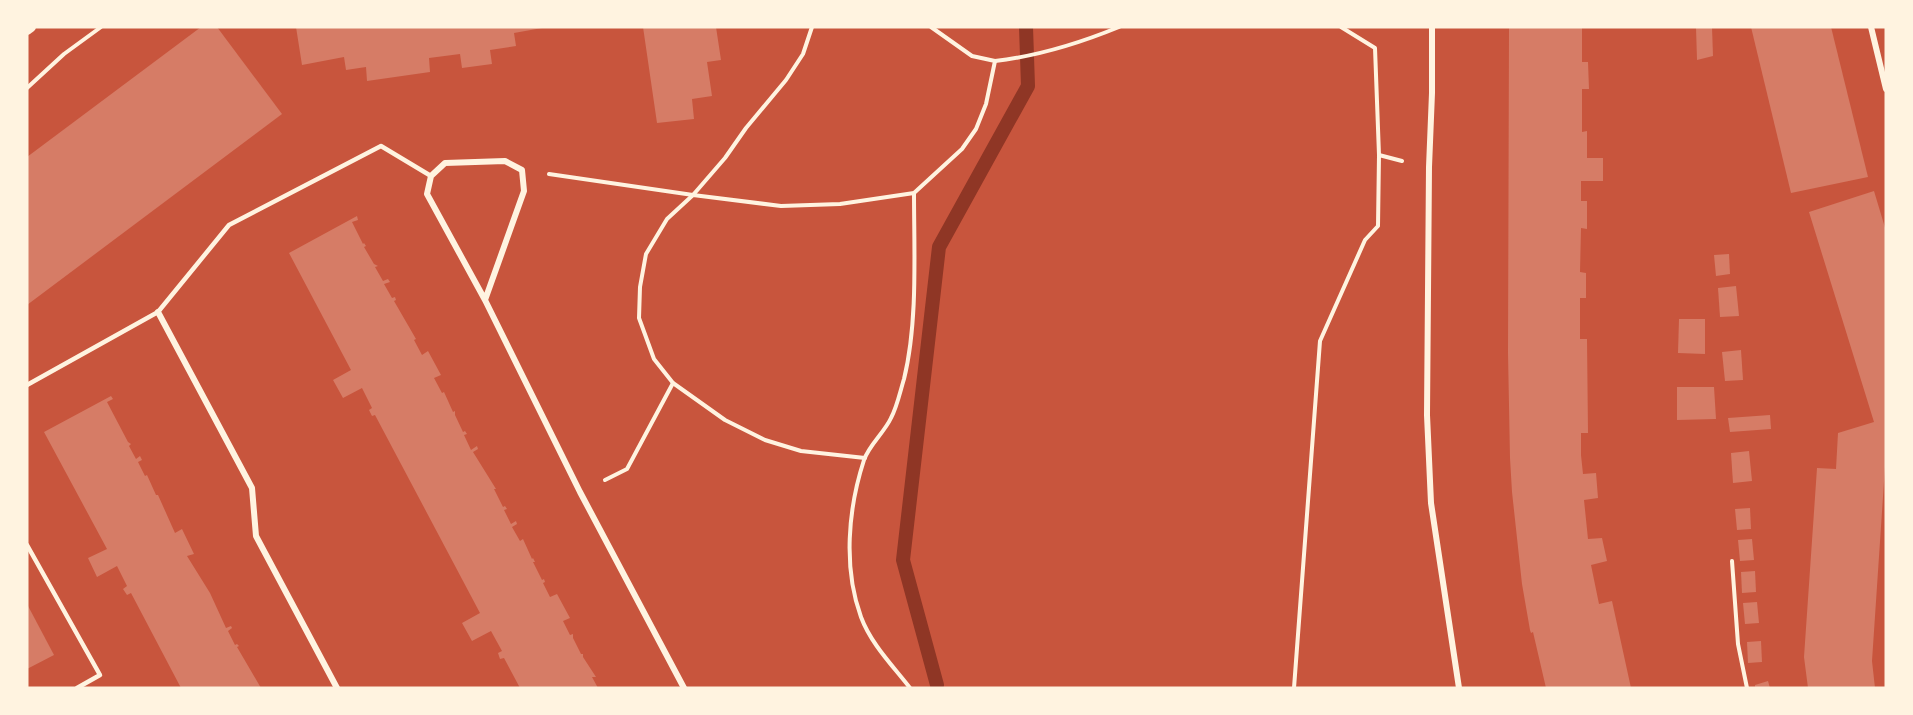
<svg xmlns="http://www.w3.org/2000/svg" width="1913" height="715" font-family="'DejaVu Sans',sans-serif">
<rect width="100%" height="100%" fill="#c8553d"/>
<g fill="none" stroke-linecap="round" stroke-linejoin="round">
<!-- stream -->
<path stroke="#8f3625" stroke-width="14" d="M 937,685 L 903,560 L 939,247 L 1028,86 L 1026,27"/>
</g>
<!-- building -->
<g fill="#d67c66">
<path d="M 201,27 L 217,27 L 282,114 L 27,305 L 27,157 Z"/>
<path d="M 296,27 L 541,27 L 542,28 L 514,33 L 516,46 L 490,50 L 492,64 L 462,68 L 460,54 L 429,58 L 430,72 L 367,81 L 366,67 L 346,70 L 344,57 L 302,65 Z"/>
<path d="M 643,27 L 716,27 L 721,60 L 707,62 L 712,96 L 692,99 L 694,119 L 657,123 Z"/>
<path d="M 1509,27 L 1582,27 L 1582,62 L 1588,62 L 1589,89 L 1582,89 L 1582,132 L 1587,131 L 1587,158 L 1603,158 L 1603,181 L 1581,181 L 1581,201 L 1587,201 L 1587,229 L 1581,228 L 1580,272 L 1586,273 L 1586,298 L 1580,298 L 1580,339 L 1587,339 L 1588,433 L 1581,433 L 1581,455 L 1583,474 L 1596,473 L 1598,498 L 1584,500 L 1588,539 L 1602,538 L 1607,561 L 1591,565 L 1599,604 L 1612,601 L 1631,688 L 1546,688 L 1533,632 L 1531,633 L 1530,630 L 1522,584 L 1512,492 L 1510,458 L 1508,353 Z"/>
<path d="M 1696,27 L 1712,27 L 1713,56 L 1697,60 Z"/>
<path d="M 1751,27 L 1831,27 L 1868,177 L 1791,193 Z"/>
<path d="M 1874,191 L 1886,231 L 1886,452 L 1872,661 L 1875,688 L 1808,688 L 1804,657 L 1817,468 L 1836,469 L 1838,433 L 1874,422 L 1809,212 Z"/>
<path d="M 357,216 L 358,220 L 352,222 L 363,244 L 364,243 L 366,246 L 364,247 L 374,264 L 378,266 L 375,267 L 383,281 L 388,279 L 390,282 L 384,284 L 392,298 L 395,297 L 396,300 L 394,301 L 416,339 L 414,340 L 422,355 L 428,351 L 441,375 L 434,378 L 442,393 L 444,392 L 453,412 L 455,411 L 455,415 L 463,432 L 465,431 L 467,434 L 464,435 L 471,450 L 477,446 L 478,449 L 473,452 L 496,489 L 494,489 L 503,507 L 505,506 L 507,509 L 504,510 L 511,524 L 516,521 L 517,524 L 512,527 L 520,541 L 523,539 L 532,559 L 533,558 L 535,562 L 533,562 L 542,580 L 544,579 L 545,582 L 543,583 L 550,597 L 557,594 L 570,618 L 563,621 L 570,635 L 573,634 L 573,638 L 581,654 L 583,654 L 583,657 L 596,677 L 592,677 L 598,688 L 520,688 L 504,658 L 500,659 L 498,653 L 502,651 L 491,631 L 472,641 L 462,623 L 480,613 L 375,415 L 372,416 L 369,410 L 372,408 L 362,388 L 343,398 L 333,380 L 351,370 L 289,253 Z"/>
<path d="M 1729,254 L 1730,274 L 1716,276 L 1714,255 Z"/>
<path d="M 1736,286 L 1739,316 L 1720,317 L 1718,288 Z"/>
<path d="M 1679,319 L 1705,319 L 1705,354 L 1678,353 Z"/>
<path d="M 1741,350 L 1743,380 L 1725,381 L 1722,352 Z"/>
<path d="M 1677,387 L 1714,387 L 1716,419 L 1677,420 Z"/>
<path d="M 111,396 L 113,399 L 107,402 L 128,442 L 131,444 L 129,446 L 136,459 L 140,456 L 142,460 L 138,462 L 145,476 L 147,475 L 156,495 L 158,495 L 175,533 L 182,529 L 194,554 L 187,556 L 210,593 L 226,628 L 231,626 L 232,628 L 228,631 L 235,645 L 237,644 L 239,646 L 237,647 L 261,688 L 181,688 L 131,593 L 127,595 L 123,589 L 127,586 L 117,566 L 97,577 L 88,558 L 107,549 L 44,432 Z"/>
<path d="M 1770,415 L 1771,429 L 1730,432 L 1728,418 Z"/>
<path d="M 1749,451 L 1752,481 L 1733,483 L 1731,453 Z"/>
<path d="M 1750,508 L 1751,529 L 1737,530 L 1735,509 Z"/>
<path d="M 1752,539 L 1754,560 L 1740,561 L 1738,540 Z"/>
<path d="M 1755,571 L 1756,592 L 1742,593 L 1741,572 Z"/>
<path d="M 1757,602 L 1759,623 L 1745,624 L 1743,603 Z"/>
<path d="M 27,604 L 54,655 L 27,669 Z"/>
<path d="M 1761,641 L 1762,662 L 1748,663 L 1747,642 Z"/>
<path d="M 1768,681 L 1770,688 L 1755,688 L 1755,685 Z"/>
</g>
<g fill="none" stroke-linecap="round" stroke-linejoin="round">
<!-- path -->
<g stroke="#fff3e0" stroke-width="4">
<path d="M 1341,27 L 1375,48 L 1379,155"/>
<path d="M 995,61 C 1038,56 1080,43 1119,27"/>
<path d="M 27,88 L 64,54 L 101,27"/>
<path d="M 549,174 L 693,195 L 725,158 L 746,128 L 786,80 L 803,54 L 812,27"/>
<path d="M 865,458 L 801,451 L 765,440 L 725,420 L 673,383 L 654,359 L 639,318 L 640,287 L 646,254 L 667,219 L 693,195 L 781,206 L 840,204 L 914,193 L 962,149 L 976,129 L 986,104 L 995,61 L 972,56 L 931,27"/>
<path d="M 605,480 L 627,469 L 673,383"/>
<path d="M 1732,561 L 1738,644 L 1747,688"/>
<path d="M 910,688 C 893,666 871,644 861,617 C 843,568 848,509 864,460 C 869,445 884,433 891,418 C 897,407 900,392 904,379 C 918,322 914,252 914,193"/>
<path d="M 1294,688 L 1320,341 L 1365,240 L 1378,226 L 1379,155 L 1402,161"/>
</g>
<!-- service -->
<g stroke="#fff3e0" stroke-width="4.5">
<path d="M 27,385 L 158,312 L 229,225 L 381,146 L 431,176"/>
<path d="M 27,545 L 100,675 L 77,688"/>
</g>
<!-- minor -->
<g stroke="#fff3e0" stroke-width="6">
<path d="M 1432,27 L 1432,93 L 1429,167 L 1427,415 L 1431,503 L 1459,688"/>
<path d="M 1871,27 L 1886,89"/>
<path d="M 485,300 L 524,191 L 522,170 L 505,161 L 445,163 L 431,176 L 427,194 L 485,300 L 580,492 L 684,688"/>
<path d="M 158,312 L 252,488 L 256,536 L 337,688"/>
</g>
<!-- tertiary -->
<path stroke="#fff3e0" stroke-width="10" d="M 27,30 L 31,27"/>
</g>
<!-- border -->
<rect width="1913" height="715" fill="none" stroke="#fff3e0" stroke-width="57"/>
</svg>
